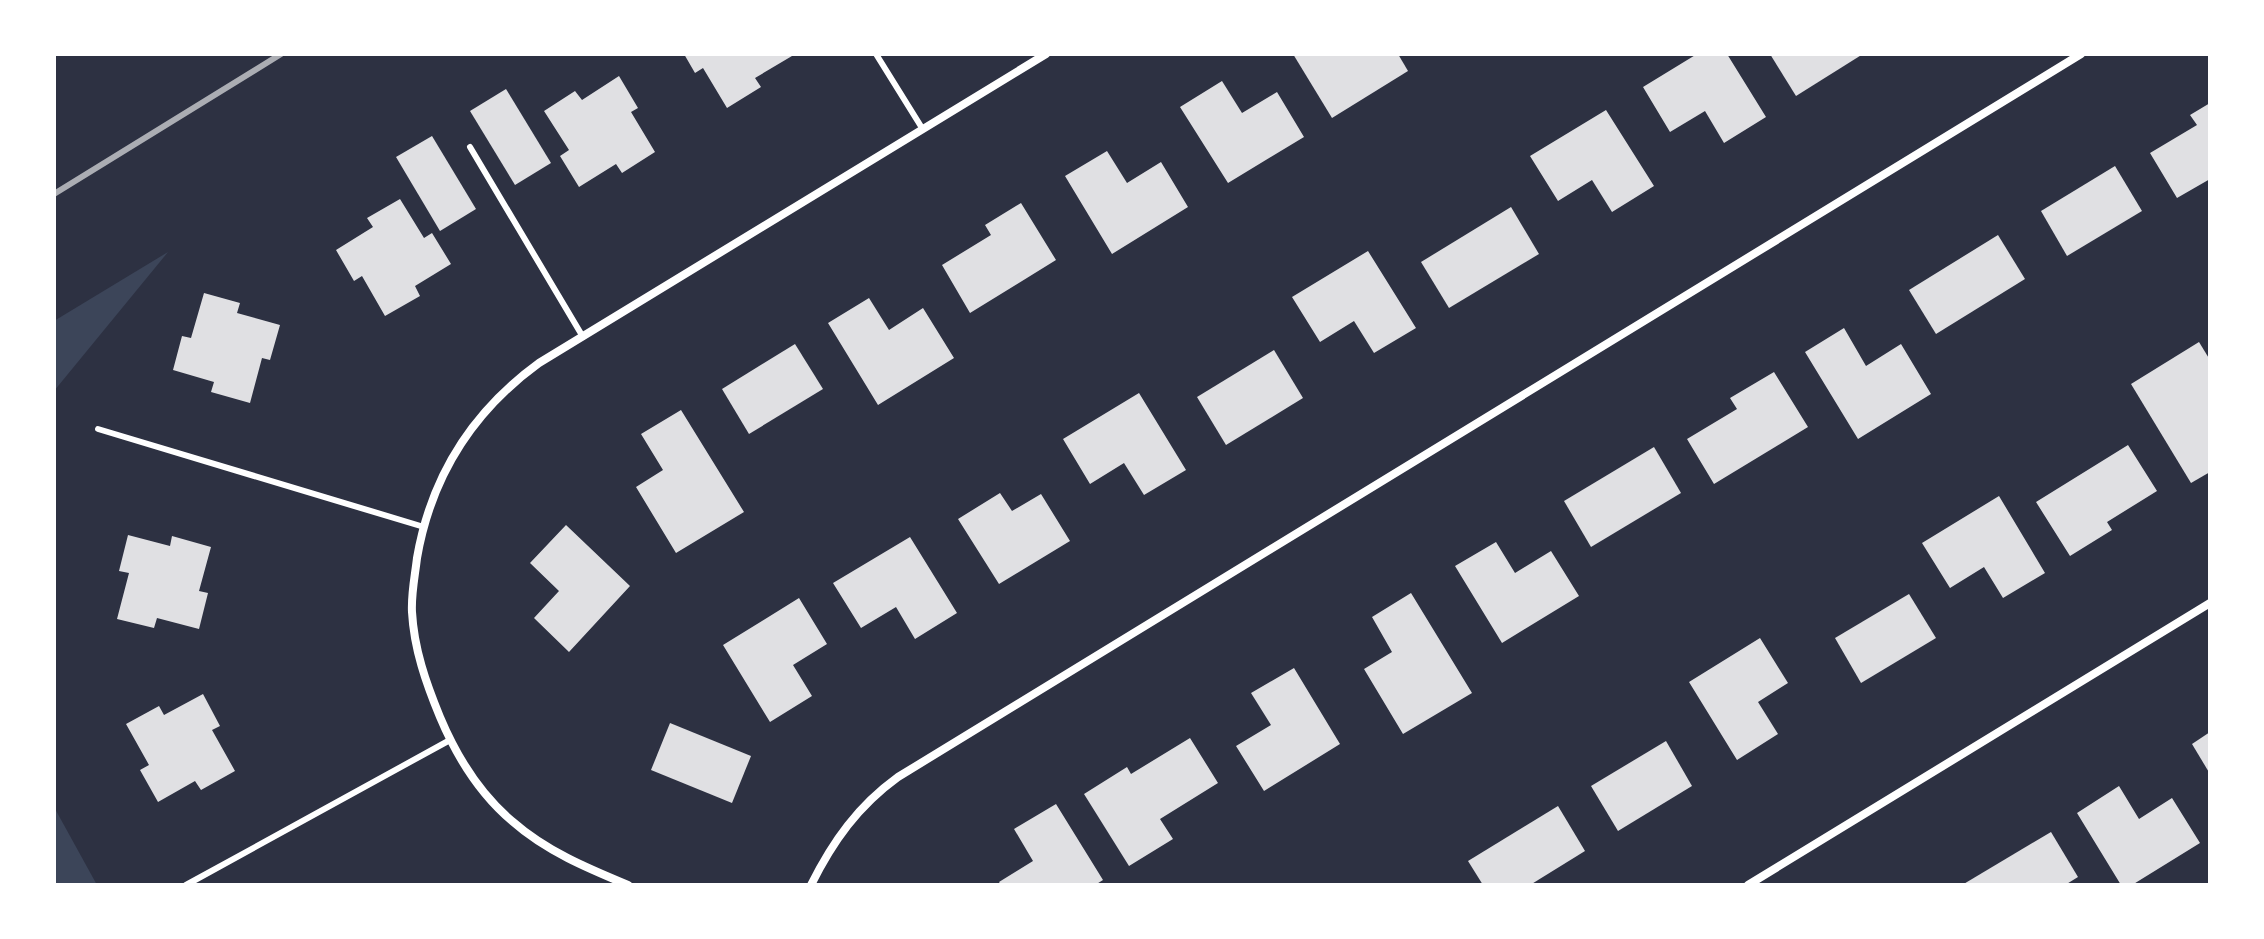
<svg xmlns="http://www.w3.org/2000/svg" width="2264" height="939" font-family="Signika,sans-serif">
<rect width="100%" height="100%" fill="#2d3142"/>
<!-- green -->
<g fill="#3c4559">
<path d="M 168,252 L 54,391 L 54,321 Z"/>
<path d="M 54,807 L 97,885 L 54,885 Z"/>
</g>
<!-- building -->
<g fill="#e0e0e3">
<path d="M 684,54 L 791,54 L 792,56 L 755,78 L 761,87 L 727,108 L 703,68 L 695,73 Z"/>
<path d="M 1293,54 L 1398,54 L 1408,71 L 1332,118 Z"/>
<path d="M 1697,54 L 1727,54 L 1766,117 L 1724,143 L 1705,111 L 1670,132 L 1643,87 Z"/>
<path d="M 1770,54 L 1863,54 L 1796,96 Z"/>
<path d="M 619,76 L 638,108 L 631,112 L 655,152 L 622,173 L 616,164 L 579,187 L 560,156 L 569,150 L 544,111 L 575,91 L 582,100 Z"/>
<path d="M 1222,81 L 1242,113 L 1277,92 L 1304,137 L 1228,183 L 1180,107 Z"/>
<path d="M 506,89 L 551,163 L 515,185 L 470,111 Z"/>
<path d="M 2210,103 L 2210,179 L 2177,198 L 2150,153 L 2197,125 L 2190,115 Z"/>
<path d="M 1606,110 L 1654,186 L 1612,212 L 1592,180 L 1558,201 L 1530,156 Z"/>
<path d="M 432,136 L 476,209 L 440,231 L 396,157 Z"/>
<path d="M 1107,151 L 1127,183 L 1161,162 L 1188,207 L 1112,254 L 1065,176 Z"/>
<path d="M 2115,166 L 2142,211 L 2067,256 L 2041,211 Z"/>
<path d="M 400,199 L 424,238 L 432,233 L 451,264 L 415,286 L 420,296 L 385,316 L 362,276 L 354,281 L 336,250 L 373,227 L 367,218 Z"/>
<path d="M 1021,203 L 1056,260 L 970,313 L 942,265 L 991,235 L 985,225 Z"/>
<path d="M 1511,207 L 1539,254 L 1449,308 L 1421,262 Z"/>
<path d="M 1998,235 L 2025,279 L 1936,334 L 1909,290 Z"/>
<path d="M 1368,251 L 1416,328 L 1374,353 L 1354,321 L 1320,342 L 1292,297 Z"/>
<path d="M 204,293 L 240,303 L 237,313 L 280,325 L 270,360 L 262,358 L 250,403 L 211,392 L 214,382 L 173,370 L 182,336 L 191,338 Z"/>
<path d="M 869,298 L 889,330 L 923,308 L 954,358 L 878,405 L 828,323 Z"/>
<path d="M 1844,328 L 1866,366 L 1901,344 L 1931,394 L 1858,439 L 1805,352 Z"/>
<path d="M 2199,342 L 2210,360 L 2210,472 L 2191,483 L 2131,384 Z"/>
<path d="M 795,344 L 823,389 L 749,434 L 722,389 Z"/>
<path d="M 1274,350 L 1303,398 L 1226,445 L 1197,397 Z"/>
<path d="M 1774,372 L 1808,427 L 1714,484 L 1687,439 L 1737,409 L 1730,398 Z"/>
<path d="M 1139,393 L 1186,470 L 1144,495 L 1124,463 L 1090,484 L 1063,439 Z"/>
<path d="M 681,410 L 744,512 L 676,553 L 636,487 L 663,470 L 641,434 Z"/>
<path d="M 2128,445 L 2157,491 L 2107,522 L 2112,530 L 2070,556 L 2036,502 Z"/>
<path d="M 1654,447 L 1681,493 L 1591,547 L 1564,501 Z"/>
<path d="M 1000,493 L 1012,511 L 1041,494 L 1070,541 L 999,584 L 958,519 Z"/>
<path d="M 1999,496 L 2045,573 L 2003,598 L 1984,567 L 1950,588 L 1922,543 Z"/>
<path d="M 566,525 L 630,586 L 569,652 L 534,618 L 559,591 L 530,563 Z"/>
<path d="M 128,535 L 170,546 L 172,536 L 211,547 L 199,591 L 208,593 L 199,629 L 157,618 L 154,628 L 117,619 L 129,573 L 119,571 Z"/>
<path d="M 910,537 L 957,613 L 915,639 L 896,607 L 861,628 L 833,583 Z"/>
<path d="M 1496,542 L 1515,573 L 1551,551 L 1579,596 L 1502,643 L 1455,566 Z"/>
<path d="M 1411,593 L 1472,693 L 1403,734 L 1364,669 L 1392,652 L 1372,617 Z"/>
<path d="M 1909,594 L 1936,638 L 1861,683 L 1835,638 Z"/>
<path d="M 799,598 L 827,644 L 793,665 L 812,696 L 770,722 L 723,645 Z"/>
<path d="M 1760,638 L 1788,683 L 1758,702 L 1778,734 L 1737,760 L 1689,682 Z"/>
<path d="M 1294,668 L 1340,744 L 1264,791 L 1236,746 L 1271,725 L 1251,693 Z"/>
<path d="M 203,694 L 220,726 L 212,730 L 235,771 L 201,790 L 195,781 L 158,802 L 140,770 L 149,765 L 126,724 L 159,706 L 164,715 Z"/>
<path d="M 670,723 L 751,756 L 732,803 L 651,770 Z"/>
<path d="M 2210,732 L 2210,774 L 2192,744 Z"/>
<path d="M 1190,738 L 1218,783 L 1160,819 L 1173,839 L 1129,866 L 1084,794 L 1127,767 L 1131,774 Z"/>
<path d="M 1666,741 L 1692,786 L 1618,831 L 1591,786 Z"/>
<path d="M 2119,786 L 2139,819 L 2172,798 L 2200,843 L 2132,885 L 2121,885 L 2077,813 Z"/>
<path d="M 1056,804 L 1103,880 L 1095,885 L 1001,885 L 999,882 L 1033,861 L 1014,829 Z"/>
<path d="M 1558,806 L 1585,851 L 1530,885 L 1483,885 L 1468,861 Z"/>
<path d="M 2051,832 L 2078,877 L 2065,885 L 1962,885 Z"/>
</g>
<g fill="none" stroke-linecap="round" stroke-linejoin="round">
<!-- service -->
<g stroke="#fff" stroke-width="6">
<path d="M 876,54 L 922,128"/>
<path d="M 470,147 L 583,337"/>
<path d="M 98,429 L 424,527"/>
<path d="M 186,885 L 450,740"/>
</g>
<!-- minor -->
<g stroke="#fff" stroke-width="8">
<path d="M 628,885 C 587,868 546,851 512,821 C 480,794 456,755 440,717 C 426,683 414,649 412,612 C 411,594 415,576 417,558 C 431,477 473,411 539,363 L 1046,54"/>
<path d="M 811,885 C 833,841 858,806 898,777 L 2081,54"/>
<path d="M 1748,885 L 2210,603"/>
</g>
<!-- rail -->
<path stroke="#abadb3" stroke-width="6" d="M 54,194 L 281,54"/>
</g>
<!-- border -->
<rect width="2264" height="939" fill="none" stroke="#ffffff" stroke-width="112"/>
</svg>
